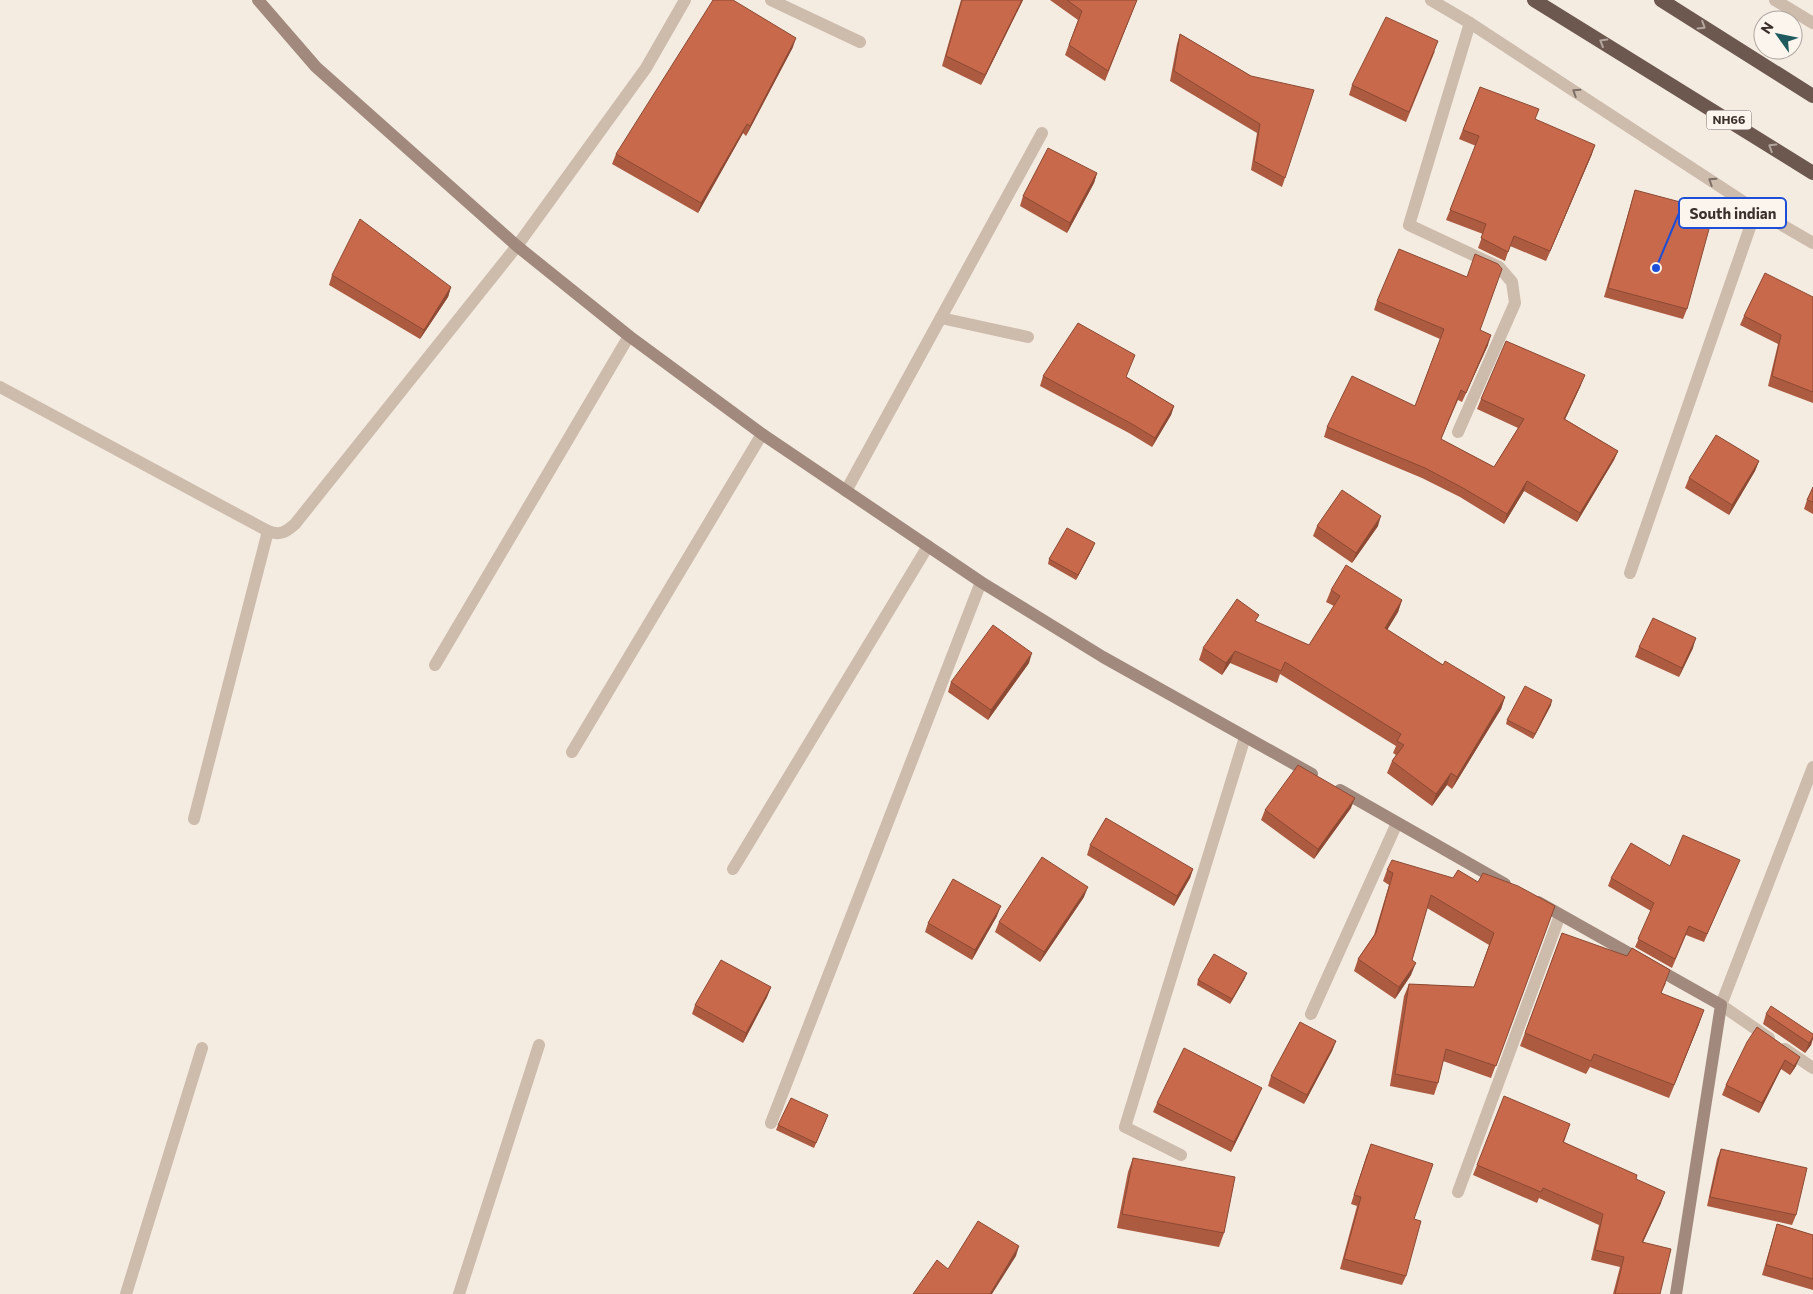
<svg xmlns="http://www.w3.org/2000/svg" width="1813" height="1294" font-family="Commissioner,sans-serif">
<rect width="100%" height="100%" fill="#f4ebe1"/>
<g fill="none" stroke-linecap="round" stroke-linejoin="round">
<!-- minor -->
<g stroke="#cdbbac" stroke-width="12">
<path d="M 771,0 L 860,42"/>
<path d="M 941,318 L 1028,337"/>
<path d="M 0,387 L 268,531 C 280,536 286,532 295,524 L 517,246 L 646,68 L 685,0"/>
<path d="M 1458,432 L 1515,303 L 1512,282 L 1499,267 L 1409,225 L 1470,23"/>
<path d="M 846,491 L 1042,133"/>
<path d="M 1630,573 L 1756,210"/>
<path d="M 435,665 L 629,336"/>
<path d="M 572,752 L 762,434"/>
<path d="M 194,819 L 268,531"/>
<path d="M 733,869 L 928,546"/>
<path d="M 1721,1005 L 1769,1038"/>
<path d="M 1311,1014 L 1397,823"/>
<path d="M 1785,1049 L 1813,1068"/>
<path d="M 771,1123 L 981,582"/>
<path d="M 1181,1155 L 1125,1127 L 1245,737"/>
<path d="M 1458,1192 L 1560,915"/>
<path d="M 126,1294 L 202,1048"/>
<path d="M 459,1294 L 539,1045"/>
</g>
<!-- tertiary -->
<g stroke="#cdbbac" stroke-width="12">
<path d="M 1431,0 L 1470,23 L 1756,210 L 1813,243"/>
<path d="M 1775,0 L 1813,23"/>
<path d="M 1721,1005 L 1813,767"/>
</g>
<!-- secondary -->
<g stroke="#a18a7d" stroke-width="12">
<path d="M 258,0 L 316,67 L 517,246 L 629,336 L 762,434 L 981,582 L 1103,657 L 1312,774"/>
<path d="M 1340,790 L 1505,884"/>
<path d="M 1538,902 L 1721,1005 L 1676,1294"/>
</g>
<!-- trunk -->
<g stroke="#6c584f" stroke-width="14">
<path d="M 1534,0 L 1813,173"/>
<path d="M 1661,0 L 1813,96"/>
</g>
</g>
<!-- wall -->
<g fill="#ac5a40">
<path d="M 961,0 L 1023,0 L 981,85 L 942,66 Z"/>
<path d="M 1050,0 L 1137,0 L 1105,81 L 1065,55 L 1078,20 Z"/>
<path d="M 1180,34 L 1251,76 L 1285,178 L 1282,187 L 1251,170 L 1257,133 L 1170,81 L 1177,44 Z"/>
<path d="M 793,47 L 746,136 L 743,133 L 698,213 L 612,164 L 616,154 Z"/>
<path d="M 1435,51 L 1406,122 L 1349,95 L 1352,85 Z"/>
<path d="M 1480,87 L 1592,154 L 1546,261 L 1510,246 L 1505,261 L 1478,248 L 1483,234 L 1446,220 L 1476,146 L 1459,139 Z"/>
<path d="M 1097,173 L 1094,183 L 1067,233 L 1020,206 L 1023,196 Z"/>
<path d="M 1635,190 L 1687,309 L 1683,319 L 1604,297 L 1632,200 Z"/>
<path d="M 332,275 L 451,287 L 448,297 L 420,339 L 329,285 Z"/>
<path d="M 1813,297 L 1813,403 L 1768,386 L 1778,344 L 1740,325 L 1744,316 Z"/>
<path d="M 1377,301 L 1480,330 L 1488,345 L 1462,402 L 1458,400 L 1441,439 L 1494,467 L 1518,428 L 1477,409 L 1481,399 L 1581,385 L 1565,419 L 1618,451 L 1614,460 L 1577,522 L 1524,491 L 1504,524 L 1460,497 L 1422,478 L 1324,437 L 1327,427 L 1415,406 L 1440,339 L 1374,310 Z"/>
<path d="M 1043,376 L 1127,377 L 1174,406 L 1171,415 L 1152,447 L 1129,433 L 1040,386 Z"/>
<path d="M 1759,461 L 1755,471 L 1729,515 L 1685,488 L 1689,478 Z"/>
<path d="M 1813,487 L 1813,514 L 1804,509 L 1807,500 Z"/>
<path d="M 1317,526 L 1378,526 L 1352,563 L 1313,536 Z"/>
<path d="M 1093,548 L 1076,580 L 1048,564 L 1049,559 Z"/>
<path d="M 1331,590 L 1402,600 L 1398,612 L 1387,630 L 1443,665 L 1505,697 L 1501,709 L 1452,789 L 1447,785 L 1432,806 L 1387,773 L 1392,761 L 1396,755 L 1393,753 L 1396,746 L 1280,674 L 1277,683 L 1230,663 L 1222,675 L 1199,660 L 1203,648 L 1256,622 L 1309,645 L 1334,606 L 1326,602 Z"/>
<path d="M 1639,647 L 1693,648 L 1679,677 L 1635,657 Z"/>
<path d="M 1029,663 L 988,720 L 948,692 L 951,682 Z"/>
<path d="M 1551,705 L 1533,739 L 1506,724 L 1507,720 Z"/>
<path d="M 1351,808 L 1314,859 L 1261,820 L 1265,810 Z"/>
<path d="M 1090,845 L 1193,869 L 1190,878 L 1174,906 L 1087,855 Z"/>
<path d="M 1670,866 L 1736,868 L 1704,942 L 1686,935 L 1672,968 L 1635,947 L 1651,911 L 1608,886 L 1611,878 Z"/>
<path d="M 1387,870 L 1478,882 L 1555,906 L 1491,1078 L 1443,1061 L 1438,1083 L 1434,1095 L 1390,1086 L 1404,996 L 1409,984 L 1474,987 L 1489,945 L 1427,908 L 1412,960 L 1411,975 L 1395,999 L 1354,971 L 1358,959 L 1374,935 L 1389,885 L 1383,881 Z"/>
<path d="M 1084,897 L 1040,962 L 995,932 L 999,922 Z"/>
<path d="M 997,916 L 972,960 L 925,932 L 928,923 Z"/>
<path d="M 1562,933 L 1666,983 L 1661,993 L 1699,1024 L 1669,1098 L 1590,1067 L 1586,1074 L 1520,1046 Z"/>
<path d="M 1245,978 L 1230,1004 L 1197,985 L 1198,980 Z"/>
<path d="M 771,987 L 767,997 L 743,1043 L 692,1014 L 695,1005 Z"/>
<path d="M 1766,1014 L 1813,1034 L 1813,1039 L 1811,1045 L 1805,1053 L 1763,1024 Z"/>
<path d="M 1757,1027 L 1796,1066 L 1790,1075 L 1781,1069 L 1759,1113 L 1722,1095 L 1726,1085 Z"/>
<path d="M 1336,1041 L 1332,1051 L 1304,1104 L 1268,1086 L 1271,1076 Z"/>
<path d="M 1258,1097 L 1231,1152 L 1153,1112 L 1157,1103 Z"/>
<path d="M 826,1120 L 814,1148 L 776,1130 L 778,1125 Z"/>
<path d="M 1570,1124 L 1564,1142 L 1636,1179 L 1661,1203 L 1643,1242 L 1660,1294 L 1613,1294 L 1620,1267 L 1591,1260 L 1599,1225 L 1539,1198 L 1537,1203 L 1473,1175 L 1477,1165 Z"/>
<path d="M 1721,1149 L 1796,1215 L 1792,1225 L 1707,1206 L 1717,1159 Z"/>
<path d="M 1367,1154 L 1406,1276 L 1402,1285 L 1340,1269 L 1357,1206 L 1351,1204 Z"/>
<path d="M 1133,1158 L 1224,1233 L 1219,1247 L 1117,1228 L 1128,1172 Z"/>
<path d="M 1777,1224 L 1813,1235 L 1813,1290 L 1762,1275 Z"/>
</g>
<!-- shaded-wall -->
<g fill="#8c4a34">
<path d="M 1022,0 L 1023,0 L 981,85 L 985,75 Z"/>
<path d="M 796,38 L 793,47 L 746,136 L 750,126 Z"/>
<path d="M 747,124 L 743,133 L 698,213 L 701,203 Z"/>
<path d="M 1595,145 L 1592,154 L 1546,261 L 1550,251 Z"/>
<path d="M 1097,173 L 1094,183 L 1067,233 L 1070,223 Z"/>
<path d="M 451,287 L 448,297 L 420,339 L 424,330 Z"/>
<path d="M 1491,335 L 1488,345 L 1462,402 L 1466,393 Z"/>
<path d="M 1585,375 L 1581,385 L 1561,428 L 1564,419 Z"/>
<path d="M 1174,406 L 1171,415 L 1152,447 L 1155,438 Z"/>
<path d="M 1618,451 L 1614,460 L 1577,522 L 1580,513 Z"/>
<path d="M 1759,461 L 1755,471 L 1729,515 L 1732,505 Z"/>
<path d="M 1527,481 L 1524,491 L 1504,524 L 1507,514 Z"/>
<path d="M 1381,516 L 1378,526 L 1352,563 L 1356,553 Z"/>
<path d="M 1095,543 L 1093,548 L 1076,580 L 1078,575 Z"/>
<path d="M 1402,600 L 1398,612 L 1381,640 L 1385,628 Z"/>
<path d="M 1696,638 L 1693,648 L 1679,677 L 1682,668 Z"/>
<path d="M 1235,651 L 1230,663 L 1222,675 L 1226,663 Z"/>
<path d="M 1032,653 L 1029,663 L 988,720 L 991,710 Z"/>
<path d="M 1505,697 L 1501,709 L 1452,789 L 1457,777 Z"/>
<path d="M 1552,700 L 1551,705 L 1533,739 L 1535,734 Z"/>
<path d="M 1451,773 L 1447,785 L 1432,806 L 1436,794 Z"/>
<path d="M 1355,798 L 1351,808 L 1314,859 L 1318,849 Z"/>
<path d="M 1193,869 L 1190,878 L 1174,906 L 1177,896 Z"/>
<path d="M 1088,887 L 1084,897 L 1040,962 L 1044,952 Z"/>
<path d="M 1001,906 L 997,916 L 972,960 L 975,950 Z"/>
<path d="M 1416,963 L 1411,975 L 1395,999 L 1399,987 Z"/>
<path d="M 1247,973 L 1245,978 L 1230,1004 L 1232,999 Z"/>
<path d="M 771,987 L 767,997 L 743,1043 L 746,1033 Z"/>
<path d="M 1704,1010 L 1699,1024 L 1669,1098 L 1674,1085 Z"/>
<path d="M 1813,1037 L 1811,1045 L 1805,1053 L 1809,1043 Z"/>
<path d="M 1336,1041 L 1332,1051 L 1304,1104 L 1307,1095 Z"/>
<path d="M 1800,1057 L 1796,1066 L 1790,1075 L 1794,1066 Z"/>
<path d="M 1785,1060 L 1781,1069 L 1759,1113 L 1762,1103 Z"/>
<path d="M 1262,1088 L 1258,1097 L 1231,1152 L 1234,1142 Z"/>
<path d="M 1665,1192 L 1661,1203 L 1638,1253 L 1642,1242 Z"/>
<path d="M 1019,1246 L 1016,1256 L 992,1294 L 990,1294 Z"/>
</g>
<!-- building -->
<g fill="#c8694b" stroke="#8c4a34">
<path d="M 713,0 L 733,0 L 796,38 L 750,126 L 747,124 L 701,203 L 616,154 Z"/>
<path d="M 962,0 L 1022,0 L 985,75 L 946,56 Z"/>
<path d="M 1067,0 L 1137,0 L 1108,71 L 1069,45 L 1082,11 Z"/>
<path d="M 1386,17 L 1438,41 L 1409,112 L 1352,85 Z"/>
<path d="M 1180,34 L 1251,76 L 1314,90 L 1285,178 L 1254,161 L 1260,124 L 1174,71 Z"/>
<path d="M 1480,87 L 1539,109 L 1535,119 L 1595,145 L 1550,251 L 1514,236 L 1508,252 L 1481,238 L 1486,224 L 1450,210 L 1479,136 L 1463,130 Z"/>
<path d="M 1048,148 L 1097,173 L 1070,223 L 1023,196 Z"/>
<path d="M 1635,190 L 1714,211 L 1687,309 L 1608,288 Z"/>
<path d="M 360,219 L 451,287 L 424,330 L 332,275 Z"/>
<path d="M 1399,249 L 1467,277 L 1475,254 L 1498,264 L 1502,269 L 1480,330 L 1491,335 L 1466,393 L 1461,390 L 1441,439 L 1494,467 L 1524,419 L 1481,399 L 1506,341 L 1585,375 L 1564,419 L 1618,451 L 1580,513 L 1527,481 L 1507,514 L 1463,488 L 1425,468 L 1327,427 L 1352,376 L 1415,406 L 1444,329 L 1377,301 Z"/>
<path d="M 1765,273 L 1813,297 L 1813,392 L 1772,376 L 1781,335 L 1744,316 Z"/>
<path d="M 1078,323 L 1135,355 L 1126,377 L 1174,406 L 1155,438 L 1132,424 L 1043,376 Z"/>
<path d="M 1716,435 L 1759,461 L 1732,505 L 1689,478 Z"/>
<path d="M 1813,487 L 1813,502 L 1807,500 Z"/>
<path d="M 1342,490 L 1381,516 L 1356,553 L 1317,526 Z"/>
<path d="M 1067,528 L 1095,543 L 1078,575 L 1049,559 Z"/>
<path d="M 1346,565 L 1402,600 L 1385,628 L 1443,665 L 1445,661 L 1505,697 L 1457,777 L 1451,773 L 1436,794 L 1392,761 L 1404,745 L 1397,741 L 1401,734 L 1285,662 L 1281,671 L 1235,651 L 1226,663 L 1203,648 L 1237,599 L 1259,615 L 1255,621 L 1309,645 L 1340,596 L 1331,590 Z"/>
<path d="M 1653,618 L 1696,638 L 1682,668 L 1639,647 Z"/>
<path d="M 993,625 L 1032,653 L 991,710 L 951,682 Z"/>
<path d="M 1525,686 L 1552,700 L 1535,734 L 1507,720 Z"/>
<path d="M 1298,765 L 1355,798 L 1318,849 L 1265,810 Z"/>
<path d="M 1106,818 L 1193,869 L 1177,896 L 1090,845 Z"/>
<path d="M 1683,835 L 1740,860 L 1707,934 L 1689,926 L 1675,959 L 1638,939 L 1654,903 L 1611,878 L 1631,843 L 1670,866 Z"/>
<path d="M 1042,857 L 1088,887 L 1044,952 L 999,922 Z"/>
<path d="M 1392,860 L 1453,878 L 1458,870 L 1478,882 L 1483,873 L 1518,886 L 1555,906 L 1496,1066 L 1446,1049 L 1438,1083 L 1395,1074 L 1409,984 L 1474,987 L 1494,933 L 1431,895 L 1412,960 L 1416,963 L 1399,987 L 1358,959 L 1376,933 L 1393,873 L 1387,870 Z"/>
<path d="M 953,879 L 1001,906 L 975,950 L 928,923 Z"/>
<path d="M 1562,933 L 1627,956 L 1632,948 L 1670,970 L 1661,993 L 1704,1010 L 1674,1085 L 1594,1054 L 1591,1061 L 1525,1033 Z"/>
<path d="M 1214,954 L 1247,973 L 1232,999 L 1198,980 Z"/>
<path d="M 721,960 L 771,987 L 746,1033 L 695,1005 Z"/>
<path d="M 1771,1006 L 1813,1034 L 1813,1037 L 1809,1043 L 1766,1014 Z"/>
<path d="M 1300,1022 L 1336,1041 L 1307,1095 L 1271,1076 Z"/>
<path d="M 1757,1027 L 1800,1057 L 1794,1066 L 1785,1060 L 1762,1103 L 1726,1085 L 1747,1042 Z"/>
<path d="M 1184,1048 L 1262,1088 L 1234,1142 L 1157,1103 Z"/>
<path d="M 1504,1096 L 1570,1124 L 1563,1142 L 1637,1175 L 1636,1179 L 1665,1192 L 1642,1242 L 1671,1249 L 1660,1294 L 1615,1294 L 1624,1257 L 1595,1250 L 1603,1214 L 1543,1188 L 1541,1192 L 1477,1165 Z"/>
<path d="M 791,1098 L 828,1115 L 816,1143 L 778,1125 Z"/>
<path d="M 1371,1144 L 1433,1164 L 1414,1219 L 1421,1221 L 1406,1276 L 1344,1259 L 1361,1197 L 1354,1195 Z"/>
<path d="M 1721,1149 L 1807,1168 L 1796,1215 L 1710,1197 Z"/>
<path d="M 1133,1158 L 1235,1177 L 1224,1233 L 1122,1214 Z"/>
<path d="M 978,1221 L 1019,1246 L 990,1294 L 913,1294 L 937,1260 L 948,1269 Z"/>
<path d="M 1777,1224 L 1813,1235 L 1813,1279 L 1766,1265 Z"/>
</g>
<!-- one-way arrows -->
<defs><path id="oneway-chevron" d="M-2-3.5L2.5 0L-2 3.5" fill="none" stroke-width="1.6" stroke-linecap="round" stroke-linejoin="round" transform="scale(1.25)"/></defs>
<g stroke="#b4a69e">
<use href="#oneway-chevron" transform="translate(1702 26) rotate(32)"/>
<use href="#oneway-chevron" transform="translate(1603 42) rotate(-149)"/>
<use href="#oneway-chevron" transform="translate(1772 147) rotate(-148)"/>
</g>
<g stroke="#7d6f65">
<use href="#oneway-chevron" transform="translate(1576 92) rotate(-147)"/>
<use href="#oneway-chevron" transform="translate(1712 181) rotate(-147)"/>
</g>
<g text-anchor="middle" stroke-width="4.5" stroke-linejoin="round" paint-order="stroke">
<!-- shield labels -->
<rect fill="#fbf5ee" stroke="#756b66" stroke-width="1" x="1706.5" y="110.5" width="45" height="19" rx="4"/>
<g font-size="12" font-weight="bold" fill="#3b302b">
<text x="1729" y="124">NH66</text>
</g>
</g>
<!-- callouts -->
<path fill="none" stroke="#1d4ed8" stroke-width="2" d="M1656 268L1679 213"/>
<circle fill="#1d4ed8" stroke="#fbf5ee" stroke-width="2" cx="1656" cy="268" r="5"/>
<rect fill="#fbf5ee" stroke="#1d4ed8" stroke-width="2" x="1679" y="198" width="107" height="30" rx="5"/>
<g font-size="15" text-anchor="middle" font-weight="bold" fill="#3b302b">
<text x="1733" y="219">South indian</text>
</g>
<!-- north arrow -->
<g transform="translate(1778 35) rotate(303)"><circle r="24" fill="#fbf5ee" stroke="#aea6a0"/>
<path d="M0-4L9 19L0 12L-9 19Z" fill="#1f5a5e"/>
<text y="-8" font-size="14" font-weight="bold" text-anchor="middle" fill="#3b302b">N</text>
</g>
</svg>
